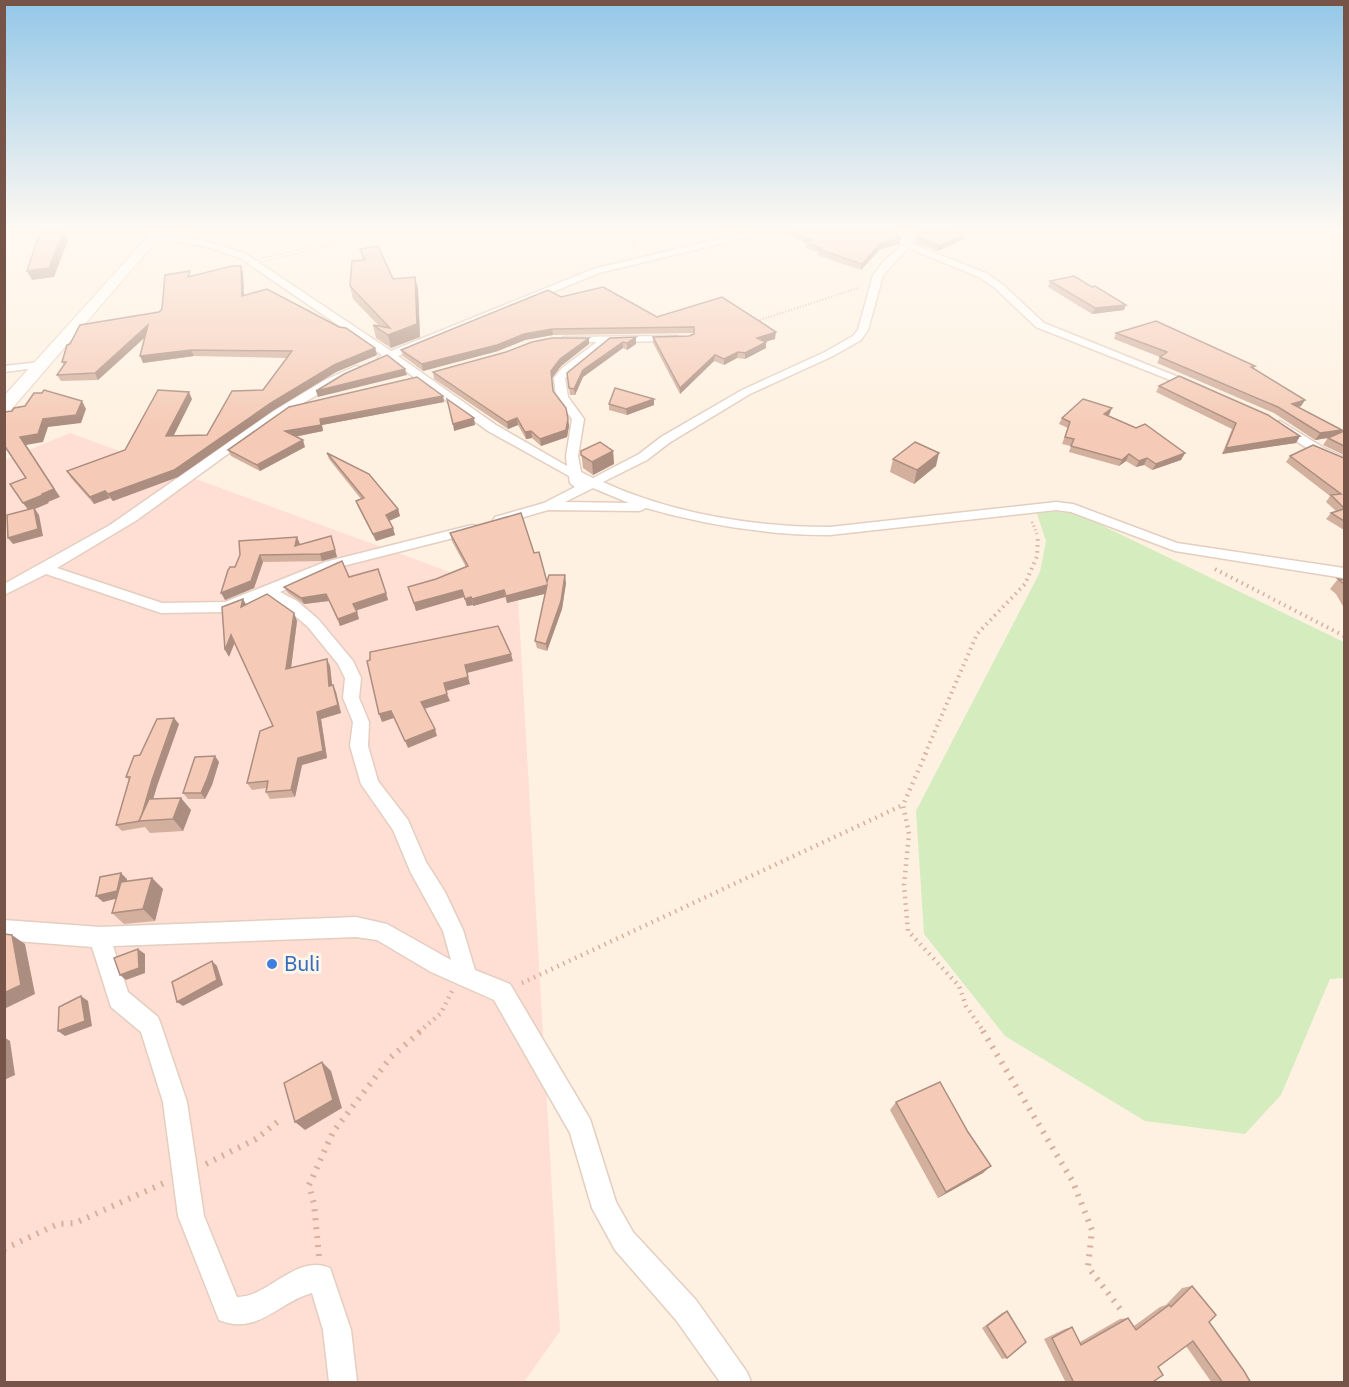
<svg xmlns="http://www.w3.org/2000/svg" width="1349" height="1387" font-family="'Public Sans',sans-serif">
<rect width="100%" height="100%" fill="#fef1e1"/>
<!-- commercial -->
<path fill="#ffded4" d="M 70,433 L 518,597 L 560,1331 L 524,1382 L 5,1382 L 5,460 Z"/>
<!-- green -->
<path fill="#d5ecbf" d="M 1036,511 L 1076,513 L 1344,642 L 1344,978 L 1330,979 L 1281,1095 L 1245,1134 L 1145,1121 L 1005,1036 L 924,934 L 916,811 L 1040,572 L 1046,541 Z"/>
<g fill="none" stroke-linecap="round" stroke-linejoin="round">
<!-- lane casing -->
<g stroke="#e4cec0" stroke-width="2">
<path id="lane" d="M 392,232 L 399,232 L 342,242 L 253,263 L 251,262 L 342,240 Z"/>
</g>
<!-- street casing -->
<g stroke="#e4cec0" stroke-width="3">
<g id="street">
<path d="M 155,232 L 209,242 L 246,254 L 391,351 L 593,269 L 748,232 L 761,232 L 760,234 L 599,273 L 398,356 L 496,425 L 567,466 L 566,456 L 572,419 L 556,397 L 554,378 L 562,368 L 597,342 L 567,342 L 563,341 L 563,337 L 677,336 L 678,338 L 673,341 L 610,342 L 565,378 L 568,397 L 584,419 L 578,456 L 581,472 L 593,478 L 639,454 L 661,437 L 742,390 L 825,352 L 853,336 L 858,330 L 873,275 L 884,261 L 902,245 L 895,232 L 903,232 L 907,238 L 912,232 L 920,232 L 912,244 L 986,273 L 1002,284 L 1044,323 L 1203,387 L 1201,389 L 1193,389 L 1036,327 L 995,288 L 979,277 L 908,248 L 883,275 L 868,330 L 861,340 L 833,356 L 750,394 L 669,443 L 647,460 L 603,482 C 673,514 754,527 830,527 L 1056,502 L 1073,504 L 1177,543 L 1344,568 L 1344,578 L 1175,551 L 1071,512 L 1056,510 L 830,535 C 768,535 706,525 646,508 L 640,511 L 548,510 L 500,524 L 495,523 L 493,520 L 495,517 L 544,503 L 575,487 L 570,483 L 569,476 L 488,431 L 389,359 L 379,360 L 378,358 L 382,355 L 240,258 L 207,247 L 152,237 L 151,235 ZM 593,488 L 629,503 L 565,502 Z"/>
<path d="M 40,362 L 44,363 L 44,367 L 4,372 L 4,366 Z"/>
<path d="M 356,366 L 360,367 L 360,371 L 280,416 L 137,520 L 57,568 L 162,603 L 225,602 L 325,562 L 472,525 L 477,526 L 479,529 L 477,532 L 335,568 L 280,592 L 297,601 L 318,619 L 353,661 L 361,678 L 359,698 L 369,722 L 368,746 L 378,781 L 408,820 L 426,862 L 445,892 L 463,930 L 475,970 L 510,984 L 590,1119 L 616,1202 L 633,1232 L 696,1300 L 747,1372 L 751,1382 L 720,1382 L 676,1320 L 615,1250 L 592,1208 L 570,1133 L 494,1000 L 431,972 L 377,940 L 356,937 L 113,946 L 128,992 L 158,1017 L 161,1025 L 187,1102 L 204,1216 L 237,1297 C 268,1298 296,1253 330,1268 L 351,1330 L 357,1382 L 329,1382 L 323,1330 L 312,1293 C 278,1302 258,1336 219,1320 L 178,1216 L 163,1102 L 141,1032 L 111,1007 L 92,947 L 4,940 L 4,920 L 100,927 L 356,917 L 387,924 L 451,960 L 443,931 L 411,873 L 393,830 L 361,784 L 350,746 L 353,722 L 343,698 L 345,678 L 338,664 L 308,627 L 287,609 L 267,597 L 225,612 L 161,613 L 46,574 L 4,595 L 4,584 L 110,525 L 272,412 L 325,380 Z"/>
<path d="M 1280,421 L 1324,448 L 1344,457 L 1344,465 L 1316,454 L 1276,428 L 1274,425 Z"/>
</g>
</g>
<!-- secondary casing -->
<g stroke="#eacebc" stroke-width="2">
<path id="secondary" d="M 152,232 L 164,232 L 10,411 L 4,412 L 4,396 Z"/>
</g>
<!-- path-far4 -->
<g stroke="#d9ae9b" stroke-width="2" stroke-dasharray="1 2" stroke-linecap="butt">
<path d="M 629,232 L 638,250"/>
<path d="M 754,322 L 858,288"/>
</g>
<!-- path-far3 -->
<path stroke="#d9ae9b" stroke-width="3" stroke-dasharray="1 3" stroke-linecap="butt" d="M 1032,522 L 1038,536"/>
<!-- path-far2 -->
<g stroke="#d9ae9b" stroke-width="4" stroke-dasharray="1.5 4.5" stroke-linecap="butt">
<path d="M 1215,569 L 1344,636"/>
<path d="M 925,754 L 977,634 L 1025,584 L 1037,556 L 1038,535"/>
</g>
<!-- path-far1 -->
<g stroke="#d9ae9b" stroke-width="4.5" stroke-dasharray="1.5 5" stroke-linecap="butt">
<path d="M 926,753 L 903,805 L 909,834 L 904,885 L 908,931 L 959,986 L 966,1006 L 984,1032"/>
<path d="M 522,983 L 903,805"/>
<path d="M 419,1032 L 441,1013 L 452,991"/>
</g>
<!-- path -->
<g stroke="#d9ae9b" stroke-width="6" stroke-dasharray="2 7" stroke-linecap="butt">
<path d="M 983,1031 L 1073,1182 L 1092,1230 L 1088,1267 L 1121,1310"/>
<path d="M 206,1164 L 256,1139 L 281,1119"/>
<path d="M 4,1249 L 58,1224 L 75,1223 L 164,1183"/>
<path d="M 319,1256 L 314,1204 L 309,1185 L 333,1132 L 391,1057 L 421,1031"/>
</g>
<!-- lane -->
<use href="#lane" fill="#fff" fill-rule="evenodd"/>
<!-- street -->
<use href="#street" fill="#fff" fill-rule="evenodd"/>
<!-- secondary -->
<use href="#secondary" fill="#fff" fill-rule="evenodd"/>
</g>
<!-- wall -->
<g fill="#d3af9d">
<path d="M 779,232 L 896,232 L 899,244 L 880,249 L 861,270 L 817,255 L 818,252 L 805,248 L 806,243 Z"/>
<path d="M 919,232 L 960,232 L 959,233 L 963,240 L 937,251 L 915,243 Z"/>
<path d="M 360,249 L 393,279 L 415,277 L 418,289 L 420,337 L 391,348 L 376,338 L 373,325 L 379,326 L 353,299 L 350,286 L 363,261 Z"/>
<path d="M 243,272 L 244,295 L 375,348 L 377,355 L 336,372 L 274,410 L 178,477 L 113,501 L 110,498 L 94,504 L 71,478 L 67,471 L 125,450 L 192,399 L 173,436 L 207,435 L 263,390 L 287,358 L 194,356 L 143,363 L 145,337 L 98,380 L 61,381 L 57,375 L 64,365 L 62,362 L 70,344 L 159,312 L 192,276 Z"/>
<path d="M 1050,281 L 1124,310 L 1092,314 L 1048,287 Z"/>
<path d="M 561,297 L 657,317 L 775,339 L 765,342 L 766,342 L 766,348 L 745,359 L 737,358 L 724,365 L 714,361 L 680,394 L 653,343 L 653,337 L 689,336 L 694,334 L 694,333 L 553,335 L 525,340 L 498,351 L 423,371 L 403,356 L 401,350 Z"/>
<path d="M 1116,333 L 1255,366 L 1253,368 L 1305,400 L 1301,406 L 1299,407 L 1342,430 L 1340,433 L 1344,431 L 1344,455 L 1323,445 L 1328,438 L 1330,438 L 1315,440 L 1274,413 L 1157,363 L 1160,357 L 1114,339 Z"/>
<path d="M 610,338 L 636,344 L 627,350 L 623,348 L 583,377 L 575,395 L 570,395 L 567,373 Z"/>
<path d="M 589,344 L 561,366 L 552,378 L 553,391 L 568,419 L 569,426 L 567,437 L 541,446 L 532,438 L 526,439 L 518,425 L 508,429 L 434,379 L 433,372 Z"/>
<path d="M 1159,386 L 1300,436 L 1296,443 L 1222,454 L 1232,429 L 1156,392 Z"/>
<path d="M 443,396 L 444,402 L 322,425 L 323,431 L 295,437 L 305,447 L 260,471 L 231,456 L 228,450 L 289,407 Z"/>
<path d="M 654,399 L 654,405 L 627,415 L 609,410 L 609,404 Z"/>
<path d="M 1112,408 L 1109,415 L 1108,416 L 1185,453 L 1181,460 L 1152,470 L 1144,465 L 1136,467 L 1126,461 L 1119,466 L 1069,452 L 1071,446 L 1062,444 L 1068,428 L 1059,424 L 1062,418 Z"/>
<path d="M 581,451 L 613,451 L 614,464 L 593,475 L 583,468 Z"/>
<path d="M 327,453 L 398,509 L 400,516 L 389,521 L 395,535 L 376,541 L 358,507 L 356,501 L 361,499 L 329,459 Z"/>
<path d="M 1290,456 L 1344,458 L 1344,530 L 1326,519 L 1331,513 L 1336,511 L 1326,502 L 1330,496 L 1286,462 Z"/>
<path d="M 893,459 L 936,466 L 914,484 L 890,472 Z"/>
<path d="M 450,533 L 534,553 L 547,582 L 566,583 L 562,609 L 547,651 L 537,648 L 535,641 L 545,594 L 507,603 L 505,597 L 473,606 L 473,605 L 467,606 L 464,597 L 416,611 L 408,587 L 436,579 L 466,567 L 452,541 Z"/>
<path d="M 333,543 L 337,557 L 322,561 L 263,562 L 254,588 L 225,600 L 235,567 L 240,555 L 300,544 Z"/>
<path d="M 378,569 L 388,600 L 356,610 L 359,619 L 340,626 L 329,601 L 304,604 L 288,593 L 284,587 L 349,577 Z"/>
<path d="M 1338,579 L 1344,580 L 1344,608 L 1336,594 L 1330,589 Z"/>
<path d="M 246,604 L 297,621 L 291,668 L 330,666 L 332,685 L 336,692 L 341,713 L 321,719 L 327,758 L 302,765 L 295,797 L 270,799 L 266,792 L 266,788 L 252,790 L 247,783 L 273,726 L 234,643 L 229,657 Z"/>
<path d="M 179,724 L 157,786 L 153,799 L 181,798 L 191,810 L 183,831 L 150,833 L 145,827 L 122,831 L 116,825 L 129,780 L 126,777 L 140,755 Z"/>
<path d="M 215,756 L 219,762 L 212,785 L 205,799 L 188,799 L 183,793 Z"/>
<path d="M 152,878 L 163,889 L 155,921 L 124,924 L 112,913 L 116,898 L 103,902 L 127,879 L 126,882 Z"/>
<path d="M 896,1102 L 968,1132 L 983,1173 L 938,1198 L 890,1110 Z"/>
<path d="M 1192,1286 L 1209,1322 L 1251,1383 L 1212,1383 L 1186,1346 L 1158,1367 L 1151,1383 L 1063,1383 L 1065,1381 L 1044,1339 L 1065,1329 L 1072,1327 L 1080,1342 L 1120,1319 L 1128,1318 L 1134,1326 L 1160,1307 L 1166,1305 L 1182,1288 Z"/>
<path d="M 1007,1311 L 1007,1358 L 1002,1359 L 982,1328 L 1002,1313 Z"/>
</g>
<!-- shaded-wall -->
<g fill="#ac8e80">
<path d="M 63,232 L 68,240 L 54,277 L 32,280 L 27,271 Z"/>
<path d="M 965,235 L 963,240 L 937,251 L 939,246 Z"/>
<path d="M 900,239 L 899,244 L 880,249 L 861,270 L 862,264 L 881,243 Z"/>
<path d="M 241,266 L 243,272 L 244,302 L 242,296 Z"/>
<path d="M 415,277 L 418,289 L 420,337 L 391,348 L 388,335 Z"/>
<path d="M 1126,305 L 1124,310 L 1092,314 L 1095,308 Z"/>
<path d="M 148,325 L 152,331 L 98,380 L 95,373 Z"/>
<path d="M 552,329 L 553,335 L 525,340 L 498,351 L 423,371 L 422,364 L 524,334 Z"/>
<path d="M 776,332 L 775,339 L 757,344 L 757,338 Z"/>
<path d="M 636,337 L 636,344 L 627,350 L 627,343 Z"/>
<path d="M 589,338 L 589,344 L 561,366 L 552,378 L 551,371 L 560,359 Z"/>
<path d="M 623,342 L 623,348 L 583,377 L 575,395 L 574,389 L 583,370 Z"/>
<path d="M 766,342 L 766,348 L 745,359 L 745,353 Z"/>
<path d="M 375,348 L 377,355 L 336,372 L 274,410 L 178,477 L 113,501 L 108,494 L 271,403 L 334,365 Z"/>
<path d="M 191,350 L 194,356 L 143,363 L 140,356 Z"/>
<path d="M 738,352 L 737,358 L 724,365 L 724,359 Z"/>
<path d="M 715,355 L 714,361 L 680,394 L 680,388 Z"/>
<path d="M 405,369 L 407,375 L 318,397 L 316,391 Z"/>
<path d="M 189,392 L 192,399 L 170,443 L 166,436 Z"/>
<path d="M 443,396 L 444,402 L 322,425 L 323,431 L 288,438 L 285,431 L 320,419 Z"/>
<path d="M 654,399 L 654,405 L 627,415 L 626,409 Z"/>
<path d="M 1305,400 L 1301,406 L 1288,410 L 1292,404 Z"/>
<path d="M 82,401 L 86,409 L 81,423 L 48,427 L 43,442 L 26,445 L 60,497 L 48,502 L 49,503 L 35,509 L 39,515 L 43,536 L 13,544 L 8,538 L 29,511 L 23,503 L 43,495 L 20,437 L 43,419 Z"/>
<path d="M 1112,408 L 1109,415 L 1101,421 L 1104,414 Z"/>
<path d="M 474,418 L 475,425 L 454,431 L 453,424 Z"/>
<path d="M 517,418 L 518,425 L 508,429 L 507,422 Z"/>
<path d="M 568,419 L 569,426 L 567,437 L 541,446 L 540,439 Z"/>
<path d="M 1342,430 L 1337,436 L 1315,440 L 1320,433 Z"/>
<path d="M 531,431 L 532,438 L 526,439 L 525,432 Z"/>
<path d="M 1300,436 L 1296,443 L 1222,454 L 1226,448 Z"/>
<path d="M 303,440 L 305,447 L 260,471 L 257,465 Z"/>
<path d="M 613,451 L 614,464 L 593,475 L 592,462 Z"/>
<path d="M 939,453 L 936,466 L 914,484 L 917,470 Z"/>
<path d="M 1185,453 L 1181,460 L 1152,470 L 1156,464 Z"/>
<path d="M 1129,454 L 1126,461 L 1119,466 L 1122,460 Z"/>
<path d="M 1147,458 L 1144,465 L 1136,467 L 1139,461 Z"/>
<path d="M 105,491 L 110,498 L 94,504 L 90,497 Z"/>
<path d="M 398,509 L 400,516 L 389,521 L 386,515 Z"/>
<path d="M 393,528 L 395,535 L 376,541 L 373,534 Z"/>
<path d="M 331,536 L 337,557 L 322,561 L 320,554 Z"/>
<path d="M 297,537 L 300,544 L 295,546 Z"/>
<path d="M 260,555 L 263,562 L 254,588 L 225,600 L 221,593 Z"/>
<path d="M 565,575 L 566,583 L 562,609 L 547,651 L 546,644 Z"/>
<path d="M 547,585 L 548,593 L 507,603 L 506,596 Z"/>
<path d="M 462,590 L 464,597 L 416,611 L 414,603 Z"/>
<path d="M 504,590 L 505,597 L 473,606 L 472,599 Z"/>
<path d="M 386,593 L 388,600 L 355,611 L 353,604 Z"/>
<path d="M 326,594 L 329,601 L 304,604 L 301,598 Z"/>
<path d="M 471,597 L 473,605 L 467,606 L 465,599 Z"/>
<path d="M 243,599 L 247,606 L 241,607 Z"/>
<path d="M 357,612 L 359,619 L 340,626 L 338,619 Z"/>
<path d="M 294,613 L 297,621 L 290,676 L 286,669 Z"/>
<path d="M 231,635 L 235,642 L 229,657 L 225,650 Z"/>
<path d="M 511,654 L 513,661 L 467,673 L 465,665 Z"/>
<path d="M 327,659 L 330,666 L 333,693 L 329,686 Z"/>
<path d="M 468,677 L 470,684 L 446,691 L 444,683 Z"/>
<path d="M 333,685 L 336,692 L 341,713 L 321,719 L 327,758 L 302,765 L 295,797 L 291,790 L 298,758 L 317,712 Z"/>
<path d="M 447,694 L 450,701 L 424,709 L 421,702 Z"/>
<path d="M 391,711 L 394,718 L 382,722 L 379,714 Z"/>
<path d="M 174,718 L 179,724 L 157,786 L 147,820 L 140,821 L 152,780 Z"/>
<path d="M 435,729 L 437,736 L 408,748 L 405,741 Z"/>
<path d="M 215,756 L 219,762 L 212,785 L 205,799 L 201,793 Z"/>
<path d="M 181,798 L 191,810 L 183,831 L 173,819 Z"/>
<path d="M 121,873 L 127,879 L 123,897 L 103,902 L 96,896 Z"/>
<path d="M 152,878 L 163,889 L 155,921 L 143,909 Z"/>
<path d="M 12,935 L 25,944 L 35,994 L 4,1009 L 4,993 Z"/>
<path d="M 138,949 L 145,954 L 145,973 L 126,980 L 120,975 Z"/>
<path d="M 212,961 L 217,966 L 223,985 L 183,1006 L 177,1002 Z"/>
<path d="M 81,996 L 88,1001 L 92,1026 L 65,1036 L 58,1031 Z"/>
<path d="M 4,1037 L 10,1041 L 15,1075 L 4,1080 Z"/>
<path d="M 322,1062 L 331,1071 L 342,1108 L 305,1130 L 295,1122 Z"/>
<path d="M 991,1166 L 983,1173 L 938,1198 L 946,1192 Z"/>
</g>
<!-- building -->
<g fill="#f5cbb7" stroke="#ac8e80" stroke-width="1.5">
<path d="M 40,232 L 63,232 L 49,268 L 27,271 Z"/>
<path d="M 792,232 L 896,232 L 900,239 L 881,243 L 862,264 L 818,249 L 821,248 L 806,242 L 811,240 Z"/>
<path d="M 919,232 L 955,232 L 965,235 L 939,246 L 917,237 Z"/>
<path d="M 378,246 L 393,279 L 415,277 L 417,324 L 388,335 L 373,325 L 390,328 L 350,286 L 352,261 L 365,260 L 360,249 Z"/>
<path d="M 232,266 L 241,266 L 242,296 L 267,289 L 339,327 L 346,328 L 375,348 L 334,365 L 271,403 L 174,470 L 108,494 L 105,491 L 90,497 L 67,471 L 125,450 L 158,390 L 189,392 L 166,436 L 207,435 L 232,391 L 263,390 L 292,351 L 191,350 L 140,356 L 148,325 L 95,373 L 57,375 L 66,362 L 62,362 L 67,345 L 70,344 L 80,325 L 159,312 L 162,309 L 165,275 L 190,271 L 188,277 Z"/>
<path d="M 1074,276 L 1092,287 L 1095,286 L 1126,305 L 1095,308 L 1050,281 Z"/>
<path d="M 603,287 L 657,317 L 722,297 L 776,332 L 757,338 L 766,342 L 745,353 L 738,352 L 724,359 L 715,355 L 680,388 L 653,337 L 689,336 L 694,334 L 694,327 L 552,329 L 524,334 L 497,345 L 422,364 L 401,350 L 548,290 L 561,297 Z"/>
<path d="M 1156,321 L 1255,366 L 1251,367 L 1305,400 L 1292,404 L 1342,430 L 1320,433 L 1278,407 L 1160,357 L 1167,352 L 1116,333 Z"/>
<path d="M 636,337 L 627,343 L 623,342 L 583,370 L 574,389 L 569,388 L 567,373 L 610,338 Z"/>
<path d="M 552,338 L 589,338 L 560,359 L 551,371 L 553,391 L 566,408 L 568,419 L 566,430 L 540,439 L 531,431 L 525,432 L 517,418 L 507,422 L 433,372 L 506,352 L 532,342 Z"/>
<path d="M 387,355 L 405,369 L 316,391 L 344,374 Z"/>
<path d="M 1179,376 L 1268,415 L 1300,436 L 1226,448 L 1236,423 L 1159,386 Z"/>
<path d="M 417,377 L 443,396 L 320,419 L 321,425 L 285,431 L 303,440 L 257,465 L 228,450 L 289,407 Z"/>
<path d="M 615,388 L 654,399 L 626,409 L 609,404 Z"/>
<path d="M 44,390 L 82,401 L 76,415 L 43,419 L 38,434 L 20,437 L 54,489 L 42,494 L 43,495 L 23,503 L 10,484 L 26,478 L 4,445 L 4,412 L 12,411 L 14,408 L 25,406 L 34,393 L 42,393 Z"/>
<path d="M 447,399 L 474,418 L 453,424 Z"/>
<path d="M 1083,399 L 1112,408 L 1104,414 L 1136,428 L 1145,424 L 1185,453 L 1156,464 L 1147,458 L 1139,461 L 1129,454 L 1122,460 L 1071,446 L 1074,439 L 1065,437 L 1070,422 L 1062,418 Z"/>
<path d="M 1344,431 L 1344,446 L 1328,438 Z"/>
<path d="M 600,442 L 613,451 L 592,462 L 581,455 L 581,451 Z"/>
<path d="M 915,442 L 939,453 L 917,470 L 893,459 Z"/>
<path d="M 1313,445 L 1344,458 L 1344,508 L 1331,495 L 1341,494 L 1290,456 Z"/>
<path d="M 327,453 L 369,474 L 398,509 L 386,515 L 393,528 L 373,534 L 356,501 L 364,498 Z"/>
<path d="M 34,508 L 38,529 L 8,538 L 7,515 Z"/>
<path d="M 1344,509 L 1344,521 L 1331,513 Z"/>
<path d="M 521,513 L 534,553 L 539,552 L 547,582 L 549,575 L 565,575 L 561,601 L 546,644 L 535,641 L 547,585 L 506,596 L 504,590 L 472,599 L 471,597 L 465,599 L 462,590 L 414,603 L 408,587 L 436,579 L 468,566 L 450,533 Z"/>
<path d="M 331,536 L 335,550 L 320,554 L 260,555 L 251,581 L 221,593 L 228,570 L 230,567 L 235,567 L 240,555 L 239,541 L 297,537 L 295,546 Z"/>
<path d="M 342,561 L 349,577 L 378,569 L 386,593 L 353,604 L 357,612 L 338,619 L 326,594 L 301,598 L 284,587 Z"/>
<path d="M 1338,579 L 1344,580 L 1344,585 L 1344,584 Z"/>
<path d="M 267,594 L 294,613 L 286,669 L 327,659 L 329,686 L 333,685 L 338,705 L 317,712 L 323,751 L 298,758 L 291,790 L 266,792 L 268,781 L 247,783 L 260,731 L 273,726 L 231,635 L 225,650 L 222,607 L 243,599 L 241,607 Z"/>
<path d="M 498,626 L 511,654 L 465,665 L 468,677 L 444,683 L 447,694 L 421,702 L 435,729 L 405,741 L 391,711 L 379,714 L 367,661 L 370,660 L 370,652 Z"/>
<path d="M 174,718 L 152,780 L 140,821 L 116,825 L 130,777 L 126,777 L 134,756 L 140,755 L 157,719 Z"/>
<path d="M 215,756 L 207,779 L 201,793 L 183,793 L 195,757 Z"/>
<path d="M 181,798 L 173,819 L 139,821 L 149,799 Z"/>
<path d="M 121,873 L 117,891 L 96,896 L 100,877 Z"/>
<path d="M 152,878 L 143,909 L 112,913 L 121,882 Z"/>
<path d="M 4,934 L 12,935 L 21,985 L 4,993 Z"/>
<path d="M 138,949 L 139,968 L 120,975 L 114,958 Z"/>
<path d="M 212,961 L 217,980 L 177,1002 L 172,982 Z"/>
<path d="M 81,996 L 85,1021 L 58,1031 L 59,1007 Z"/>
<path d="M 322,1062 L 333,1100 L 295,1122 L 284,1083 Z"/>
<path d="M 940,1082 L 968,1132 L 991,1166 L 946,1192 L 896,1102 Z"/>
<path d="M 1192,1286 L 1216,1315 L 1209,1322 L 1244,1371 L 1251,1383 L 1223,1383 L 1193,1341 L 1158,1367 L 1163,1375 L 1151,1383 L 1070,1383 L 1073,1381 L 1052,1338 L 1072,1327 L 1081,1345 L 1128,1318 L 1136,1330 L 1169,1305 L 1171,1307 Z"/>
<path d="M 1007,1311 L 1026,1342 L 1007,1358 L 987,1326 Z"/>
</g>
<!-- sky -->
<linearGradient id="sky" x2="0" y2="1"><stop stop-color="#93c7e8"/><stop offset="0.54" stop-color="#fff9f2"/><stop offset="1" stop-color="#fff9f2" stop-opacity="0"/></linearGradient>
<rect width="1349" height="426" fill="url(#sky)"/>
<!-- markers -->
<circle fill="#3f7fe0" stroke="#fff5e9" stroke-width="2" cx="272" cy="964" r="6"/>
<g text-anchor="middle" stroke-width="6" stroke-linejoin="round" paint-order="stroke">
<!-- near-shop labels -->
<g font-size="20" fill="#366cbe" stroke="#fff5e9" text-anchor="start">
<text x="284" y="971">Buli</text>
</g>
</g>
<!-- border -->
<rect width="1349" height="1387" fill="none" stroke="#765447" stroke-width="12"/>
</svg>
